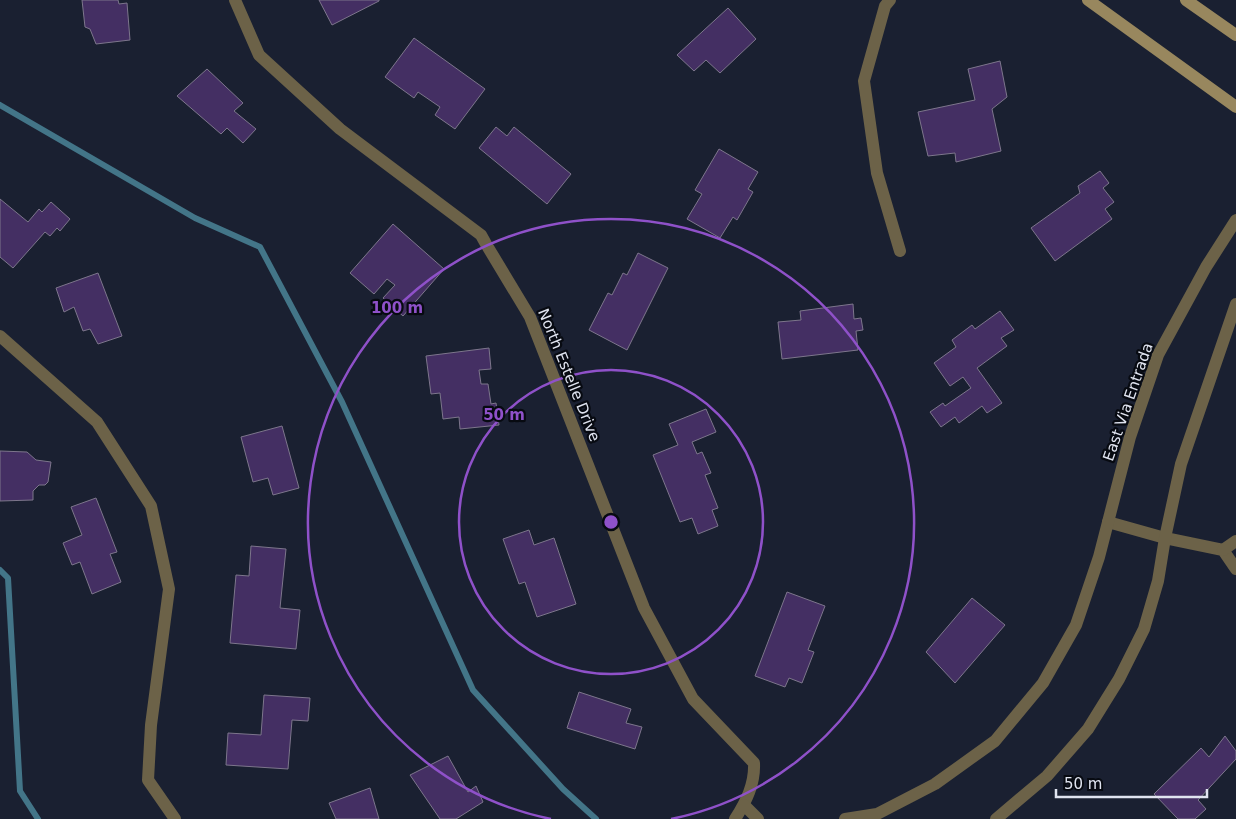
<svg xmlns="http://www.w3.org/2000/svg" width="1236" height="819" font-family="'DejaVu Sans',sans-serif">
<rect width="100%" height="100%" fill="#1a2031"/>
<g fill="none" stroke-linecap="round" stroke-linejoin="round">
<!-- stream -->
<g stroke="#437588" stroke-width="6">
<path d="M 0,105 L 195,218 L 260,247 L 342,402 L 473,690 L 563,789 L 596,819"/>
<path d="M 0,570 L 8,578 L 20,791 L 38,819"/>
</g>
</g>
<!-- building -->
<g fill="#442f63" stroke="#7d768c">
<path d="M 82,0 L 118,0 L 119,4 L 127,3 L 130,40 L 96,44 L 90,29 L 85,27 Z"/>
<path d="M 319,0 L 379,0 L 379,1 L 332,25 Z"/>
<path d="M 728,8 L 756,39 L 720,73 L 706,60 L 694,71 L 677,55 Z"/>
<path d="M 414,38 L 485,89 L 455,129 L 435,115 L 440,107 L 418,92 L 414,98 L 385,77 Z"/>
<path d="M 1000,61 L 1007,97 L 992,109 L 1001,151 L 956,162 L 955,153 L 928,156 L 918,112 L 975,100 L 968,69 Z"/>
<path d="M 207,69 L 243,103 L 234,111 L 256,129 L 243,143 L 227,128 L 221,134 L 177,96 Z"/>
<path d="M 496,127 L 507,136 L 514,127 L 571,174 L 547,204 L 479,148 Z"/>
<path d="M 719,149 L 758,172 L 748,189 L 753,192 L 737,220 L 733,217 L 720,238 L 687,219 L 702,194 L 695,190 Z"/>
<path d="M 1100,171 L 1109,183 L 1103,188 L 1114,202 L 1105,209 L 1112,219 L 1055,261 L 1031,228 L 1080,193 L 1078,186 Z"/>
<path d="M 0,199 L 28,222 L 39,209 L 42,212 L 51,202 L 70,219 L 60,231 L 57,228 L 50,236 L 45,232 L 13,268 L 0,257 Z"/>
<path d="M 393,224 L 444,269 L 403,316 L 383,298 L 395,285 L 387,279 L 374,294 L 350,273 Z"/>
<path d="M 638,253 L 668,268 L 627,350 L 589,330 L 608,293 L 612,295 L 623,273 L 627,275 Z"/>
<path d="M 98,273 L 122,336 L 98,344 L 90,329 L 83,331 L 74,307 L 64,312 L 56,288 Z"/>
<path d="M 853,304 L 854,319 L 861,318 L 863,330 L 856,331 L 858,350 L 782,359 L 778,322 L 801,320 L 800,311 Z"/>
<path d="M 1000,311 L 1014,330 L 1001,338 L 1007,346 L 977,368 L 1002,403 L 987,413 L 982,406 L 959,423 L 955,417 L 941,427 L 930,412 L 943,403 L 945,406 L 971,388 L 963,377 L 950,386 L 934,363 L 956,347 L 952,340 L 972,325 L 975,329 Z"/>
<path d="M 489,348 L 491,369 L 479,370 L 481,384 L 488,384 L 491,404 L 496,403 L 499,425 L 460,429 L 459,417 L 443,419 L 440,393 L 431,394 L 426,356 Z"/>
<path d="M 706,409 L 716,432 L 692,442 L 697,454 L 702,452 L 711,473 L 705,475 L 718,508 L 712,510 L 718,526 L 698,534 L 692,518 L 680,522 L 653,455 L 678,445 L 669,424 Z"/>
<path d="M 282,426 L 299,488 L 273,495 L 268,478 L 253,482 L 241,437 Z"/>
<path d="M 0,451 L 27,452 L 36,460 L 51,462 L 48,482 L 45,485 L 39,485 L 33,491 L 33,500 L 0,501 Z"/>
<path d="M 96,498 L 117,552 L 110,554 L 121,582 L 92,594 L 80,562 L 72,565 L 63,543 L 82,535 L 71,507 Z"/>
<path d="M 529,530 L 534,545 L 554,538 L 576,604 L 537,617 L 525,582 L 519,584 L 503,539 Z"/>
<path d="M 251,546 L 286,549 L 280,608 L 300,610 L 296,649 L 230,643 L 236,575 L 249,576 Z"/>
<path d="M 787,592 L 825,606 L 808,650 L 814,652 L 802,683 L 789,678 L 785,687 L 755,676 Z"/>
<path d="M 972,598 L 1005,625 L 955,683 L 926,652 Z"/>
<path d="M 579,692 L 631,709 L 626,723 L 642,727 L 635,749 L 567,728 Z"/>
<path d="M 264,695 L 310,698 L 308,721 L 292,720 L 288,769 L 226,765 L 228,733 L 261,735 Z"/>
<path d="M 1225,736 L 1236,751 L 1236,759 L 1198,800 L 1206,809 L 1195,819 L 1178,819 L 1154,794 L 1201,748 L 1209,757 Z"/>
<path d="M 448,756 L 468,792 L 476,786 L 483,802 L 456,819 L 440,819 L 410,775 Z"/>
<path d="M 370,788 L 379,819 L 336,819 L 329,803 Z"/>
</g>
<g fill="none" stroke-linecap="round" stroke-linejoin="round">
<!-- minor -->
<g stroke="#6c6248" stroke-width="12">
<path d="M 235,0 L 259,55 L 340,129 L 481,235 L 486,244 L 530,317 L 644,608 L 693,699 L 754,763 C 755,784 746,802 735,819"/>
<path d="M 890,0 L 885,6 L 864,81 L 877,173 L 900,251"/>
<path d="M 0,336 L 97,422 L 151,506 L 169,589 L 151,725 L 148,780 L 175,819"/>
<path d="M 1108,522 L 1165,538 L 1223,550 L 1236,569"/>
<path d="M 1223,550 L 1236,541"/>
<path d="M 744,805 L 758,819"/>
<path d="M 845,819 L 877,814 L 935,784 L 995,741 L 1043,683 L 1076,625 L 1099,557 L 1130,437 L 1158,355 L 1206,267 L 1236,220"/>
<path d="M 996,819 L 1047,776 L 1088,729 L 1119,679 L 1144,629 L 1158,581 L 1165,538 L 1181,464 L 1236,304"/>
</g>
<!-- secondary -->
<g stroke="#98875e" stroke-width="12">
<path d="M 1088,0 L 1236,107"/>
<path d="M 1186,0 L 1236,35"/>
</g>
</g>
<!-- distance rings -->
<g fill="none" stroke="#8f51c9" stroke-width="2.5">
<circle cx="611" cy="522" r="152"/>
<path d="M551 819A303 303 0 1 1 671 819"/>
</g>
<g text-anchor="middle" stroke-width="4.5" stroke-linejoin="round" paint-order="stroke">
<!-- street labels -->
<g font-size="15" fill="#e0e4f0" stroke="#070a11">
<text transform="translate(569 375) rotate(68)" y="5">North Estelle Drive</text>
<text transform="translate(1128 402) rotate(-71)" y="5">East Via Entrada</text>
</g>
</g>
<circle cx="611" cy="522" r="8" fill="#8f51c9" stroke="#070a11" stroke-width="2.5"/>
<g font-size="15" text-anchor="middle" font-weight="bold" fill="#8f51c9" stroke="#070a11" stroke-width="4.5" stroke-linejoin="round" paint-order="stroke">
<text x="397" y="313">100 m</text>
<text x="504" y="420">50 m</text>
</g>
<!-- scale -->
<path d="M1056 789v8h151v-8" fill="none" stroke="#e0e4f0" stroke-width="2.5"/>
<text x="1064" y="789" font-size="15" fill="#e0e4f0" stroke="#070a11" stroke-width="4" paint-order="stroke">50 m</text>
</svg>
